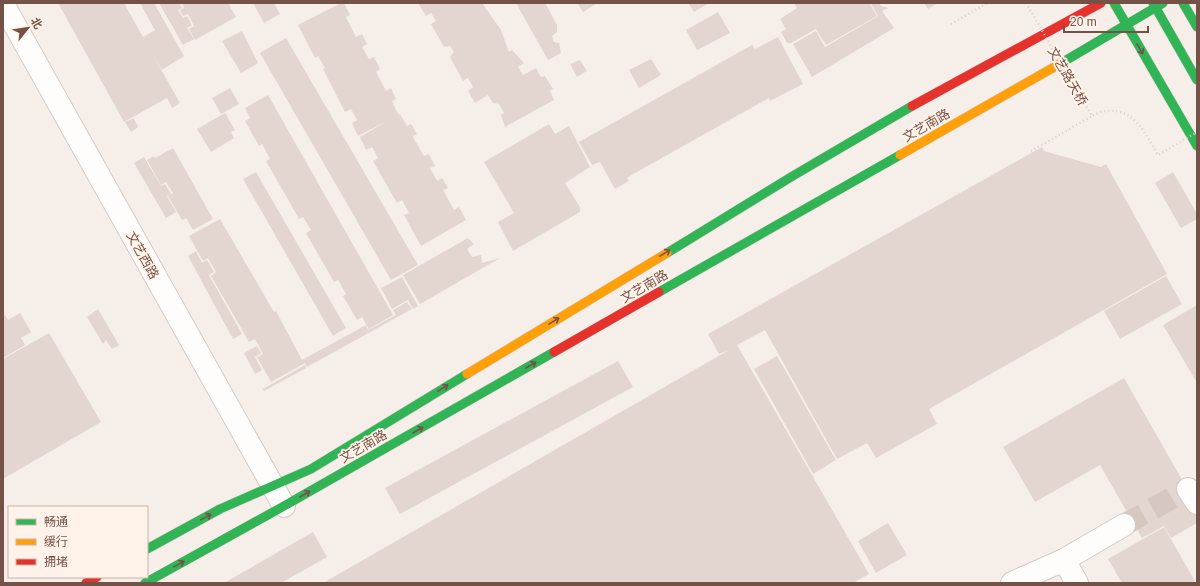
<svg xmlns="http://www.w3.org/2000/svg" width="1200" height="586" font-family="Helvetica,'Noto Sans SC',sans-serif">
<rect width="100%" height="100%" fill="#f6efe9"/>
<!-- building -->
<g fill="#e3d6d0">
<path d="M 58,3 L 124,3 L 143,37 L 155,30 L 167,52 L 140,3 L 154,3 L 184,56 L 162,70 L 154,57 L 180,103 L 172,108 L 167,98 L 124,122 Z"/>
<path d="M 159,3 L 179,3 L 182,8 L 178,10 L 183,18 L 187,16 L 192,25 L 187,28 L 194,39 L 183,45 Z"/>
<path d="M 182,3 L 228,3 L 236,17 L 195,40 L 189,29 L 194,26 L 188,14 L 183,16 L 180,10 L 184,8 Z"/>
<path d="M 253,3 L 274,3 L 280,14 L 264,23 Z"/>
<path d="M 341,3 L 344,3 L 350,15 L 346,17 L 356,37 L 362,34 L 367,44 L 362,47 L 369,59 L 374,57 L 380,69 L 376,72 L 386,91 L 391,88 L 396,99 L 392,101 L 397,112 L 399,115 L 400,114 L 407,126 L 411,124 L 417,134 L 413,136 L 414,139 L 424,156 L 429,154 L 435,166 L 430,168 L 437,181 L 442,178 L 448,188 L 443,190 L 454,210 L 459,207 L 466,220 L 421,246 L 404,215 L 409,213 L 402,200 L 397,203 L 373,161 L 378,158 L 372,147 L 366,150 L 360,137 L 387,121 L 358,136 L 352,123 L 357,120 L 351,109 L 345,112 L 323,69 L 325,68 L 318,56 L 315,58 L 298,25 Z"/>
<path d="M 418,3 L 482,3 L 501,30 L 509,52 L 512,50 L 524,63 L 518,67 L 523,75 L 536,68 L 541,77 L 545,76 L 553,89 L 550,91 L 554,100 L 505,127 L 501,115 L 504,113 L 499,104 L 493,103 L 488,95 L 475,103 L 468,91 L 473,87 L 468,78 L 463,81 L 450,57 L 454,52 L 450,46 L 444,47 L 431,24 L 436,21 L 431,13 L 426,16 Z"/>
<path d="M 516,3 L 545,3 L 557,25 L 557,32 L 552,36 L 554,42 L 559,43 L 561,53 L 548,60 Z"/>
<path d="M 580,3 L 598,3 L 583,12 L 578,4 Z"/>
<path d="M 688,3 L 709,3 L 694,12 Z"/>
<path d="M 794,3 L 869,3 L 877,16 L 826,45 L 816,29 L 791,43 L 787,43 L 781,32 L 786,29 L 780,19 L 797,8 Z"/>
<path d="M 870,3 L 879,3 L 881,6 L 889,8 L 882,11 L 894,28 L 812,77 L 793,44 L 816,31 L 825,47 L 878,16 Z"/>
<path d="M 924,3 L 938,3 L 928,9 Z"/>
<path d="M 718,12 L 730,33 L 697,50 L 686,30 Z"/>
<path d="M 242,31 L 258,63 L 241,73 L 222,41 Z"/>
<path d="M 778,37 L 803,84 L 770,101 L 769,98 L 635,173 L 627,178 L 629,181 L 615,189 L 600,162 L 592,165 L 579,142 L 752,45 L 755,49 Z"/>
<path d="M 286,38 L 418,265 L 391,280 L 260,53 Z"/>
<path d="M 651,59 L 661,75 L 639,88 L 629,70 Z"/>
<path d="M 580,60 L 587,71 L 577,77 L 570,64 Z"/>
<path d="M 230,88 L 239,104 L 221,114 L 212,98 Z"/>
<path d="M 268,95 L 393,315 L 369,329 L 362,317 L 357,320 L 343,296 L 346,294 L 338,280 L 334,282 L 306,233 L 311,230 L 303,217 L 299,219 L 266,161 L 270,159 L 262,144 L 259,146 L 245,121 L 250,118 L 245,108 Z"/>
<path d="M 225,113 L 235,130 L 231,132 L 234,138 L 211,152 L 197,129 Z"/>
<path d="M 134,118 L 138,127 L 131,132 L 125,122 Z"/>
<path d="M 549,124 L 555,134 L 569,126 L 590,167 L 565,183 L 580,207 L 580,212 L 513,251 L 498,222 L 514,213 L 484,162 Z"/>
<path d="M 1042,147 L 1044,151 L 1101,167 L 1106,164 L 1167,274 L 929,409 L 937,424 L 876,458 L 867,443 L 837,459 L 765,330 L 737,345 L 869,574 L 853,583 L 323,583 L 729,350 L 719,354 L 708,334 Z"/>
<path d="M 173,148 L 213,219 L 193,230 L 186,218 L 182,220 L 168,196 L 173,193 L 166,182 L 161,185 L 147,160 L 154,156 L 155,158 Z"/>
<path d="M 144,157 L 161,186 L 165,184 L 171,194 L 167,196 L 176,212 L 166,218 L 134,163 Z"/>
<path d="M 256,172 L 346,328 L 333,336 L 243,179 Z"/>
<path d="M 1173,172 L 1197,214 L 1197,219 L 1181,228 L 1155,183 Z"/>
<path d="M 220,219 L 274,312 L 276,311 L 302,360 L 366,325 L 368,330 L 396,315 L 393,310 L 407,302 L 412,309 L 307,367 L 305,363 L 271,382 L 257,357 L 263,354 L 255,339 L 249,342 L 211,276 L 216,272 L 208,258 L 203,261 L 189,236 Z"/>
<path d="M 468,238 L 474,244 L 467,249 L 472,257 L 481,255 L 482,263 L 500,258 L 420,304 L 403,275 Z"/>
<path d="M 196,251 L 202,263 L 207,260 L 214,272 L 209,275 L 242,334 L 233,339 L 188,256 Z"/>
<path d="M 1166,276 L 1182,304 L 1120,339 L 1104,311 Z"/>
<path d="M 402,277 L 418,306 L 413,309 L 408,300 L 392,309 L 381,288 Z"/>
<path d="M 1197,305 L 1197,383 L 1163,325 Z"/>
<path d="M 98,309 L 119,345 L 112,349 L 106,340 L 103,344 L 87,317 Z"/>
<path d="M 3,312 L 8,320 L 20,313 L 31,332 L 21,338 L 25,345 L 3,358 Z"/>
<path d="M 49,333 L 101,422 L 3,479 L 3,359 Z"/>
<path d="M 257,346 L 261,353 L 255,357 L 262,370 L 255,374 L 244,353 Z"/>
<path d="M 777,356 L 836,460 L 813,474 L 754,369 Z"/>
<path d="M 618,361 L 633,387 L 400,514 L 385,488 Z"/>
<path d="M 305,365 L 306,368 L 264,391 L 263,389 Z"/>
<path d="M 1124,378 L 1197,506 L 1197,523 L 1171,538 L 1164,526 L 1142,538 L 1100,465 L 1035,502 L 1003,447 Z"/>
<path d="M 888,523 L 907,555 L 876,573 L 858,541 Z"/>
<path d="M 1164,527 L 1196,583 L 1122,583 L 1108,559 Z"/>
<path d="M 313,532 L 327,557 L 281,583 L 224,583 Z"/>
</g>
<g fill="none" stroke-linecap="round" stroke-linejoin="round">
<!-- street-tunnel -->
<path stroke="#d6c8c1" stroke-width="22" stroke-dasharray="22 11" stroke-linecap="butt" d="M 1124,525 L 1188,489"/>
<!-- street casing -->
<g stroke="#d4cbc6" stroke-width="24">
<g id="street">
<path d="M 3,4 L 284,506"/>
<path d="M 1188,489 L 1197,503"/>
<path d="M 1064,560 L 1077,583"/>
<path d="M 1012,583 L 1064,560 L 1124,525"/>
</g>
</g>
<!-- fast casing -->
<g stroke="#d5cac6" stroke-width="10">
<g id="fast">
<path d="M 1114,3 L 1197,146"/>
<path d="M 1153,3 L 1197,80"/>
<path d="M 1183,3 L 1197,27"/>
<path d="M 1063,62 L 1163,3"/>
<path d="M 667,253 L 791,177 L 912,106"/>
<path d="M 659,292 L 900,155"/>
<path d="M 147,549 L 220,509 L 311,469 L 467,374"/>
<path d="M 145,583 L 284,506 L 554,352"/>
</g>
</g>
<!-- slow casing -->
<g stroke="#d5cac6" stroke-width="10">
<g id="slow">
<path d="M 900,155 L 1063,62"/>
<path d="M 467,374 L 667,253"/>
</g>
</g>
<!-- jam casing -->
<g stroke="#d5cac6" stroke-width="10">
<g id="jam">
<path d="M 912,106 L 1101,3"/>
<path d="M 554,352 L 659,292"/>
<path d="M 86,583 L 97,577"/>
</g>
</g>
<!-- path -->
<g stroke="#dacfcc" stroke-width="2.5" stroke-dasharray="1 3" stroke-linecap="butt">
<path d="M 951,24 L 987,3"/>
<path d="M 1031,151 L 1092,116"/>
</g>
<!-- street -->
<use href="#street" stroke="#fefdfc" stroke-width="22"/>
<!-- fast -->
<use href="#fast" stroke="#30b455" stroke-width="9"/>
<!-- slow -->
<use href="#slow" stroke="#ff9f0a" stroke-width="9"/>
<!-- jam -->
<use href="#jam" stroke="#e5322d" stroke-width="9"/>
<!-- path-bridge -->
<path stroke="#dacfcc" stroke-width="2.5" stroke-dasharray="1 3" stroke-linecap="butt" d="M 1026,3 L 1092,116 C 1096,114 1102,111 1107,111 C 1135,108 1146,135 1158,155 L 1197,132"/>
</g>
<!-- one-way arrows -->
<defs><path id="oneway-shaft" d="M-6 0H5M1.5-3L5.5 0L1.5 3" fill="none" stroke-width="1.6" stroke-linecap="round" stroke-linejoin="round"/></defs>
<g stroke="#755248">
<use href="#oneway-shaft" transform="translate(1140 49) rotate(60)"/>
<use href="#oneway-shaft" transform="translate(665 253) rotate(-31)"/>
<use href="#oneway-shaft" transform="translate(554 321) rotate(-31)"/>
<use href="#oneway-shaft" transform="translate(531 365) rotate(-30)"/>
<use href="#oneway-shaft" transform="translate(443 388) rotate(-31)"/>
<use href="#oneway-shaft" transform="translate(418 430) rotate(-30)"/>
<use href="#oneway-shaft" transform="translate(305 494) rotate(-30)"/>
<use href="#oneway-shaft" transform="translate(206 517) rotate(-29)"/>
<use href="#oneway-shaft" transform="translate(179 564) rotate(-29)"/>
</g>
<g text-anchor="middle" stroke-width="3.5" stroke-linejoin="round" paint-order="stroke">
<!-- street labels -->
<g font-size="13" fill="#755248" stroke="#fff3e9">
<text transform="translate(1068 76) rotate(60)" y="5">文艺路天桥</text>
<text transform="translate(926 125) rotate(-30)" y="5">文艺南路</text>
<text transform="translate(143 255) rotate(61)" y="5">文艺西路</text>
<text transform="translate(644 286) rotate(-30)" y="5">文艺南路</text>
<text transform="translate(363 446) rotate(-30)" y="5">文艺南路</text>
</g>
</g>
<!-- border -->
<rect width="1200" height="586" fill="none" stroke="#755248" stroke-width="8"/>
<!-- legend -->
<rect x="8" y="506" width="140" height="72" fill="#fff3e9" stroke="#c8b3a9"/>
<rect x="16" y="519" width="20" height="6" fill="#30b455" stroke="#c8b3a9"/>
<text x="44" y="526" font-size="12" fill="#755248">畅通</text>
<rect x="16" y="539" width="20" height="6" fill="#ff9f0a" stroke="#c8b3a9"/>
<text x="44" y="546" font-size="12" fill="#755248">缓行</text>
<rect x="16" y="559" width="20" height="6" fill="#e5322d" stroke="#c8b3a9"/>
<text x="44" y="566" font-size="12" fill="#755248">拥堵</text>
<!-- north arrow -->
<g transform="translate(28 28) rotate(60)" stroke="#fff3e9" stroke-width="3" paint-order="stroke">
<path d="M0-3L7 15L0 10L-7 15Z" fill="#755248"/>
<text y="-6" font-size="11" font-weight="bold" text-anchor="middle" fill="#755248">北</text>
</g>
<!-- scale -->
<path d="M1064 26v6h84v-6" fill="none" stroke="#755248" stroke-width="2"/>
<text x="1070" y="26" font-size="12" fill="#755248" stroke="#fff3e9" stroke-width="3" paint-order="stroke">20 m</text>
</svg>
